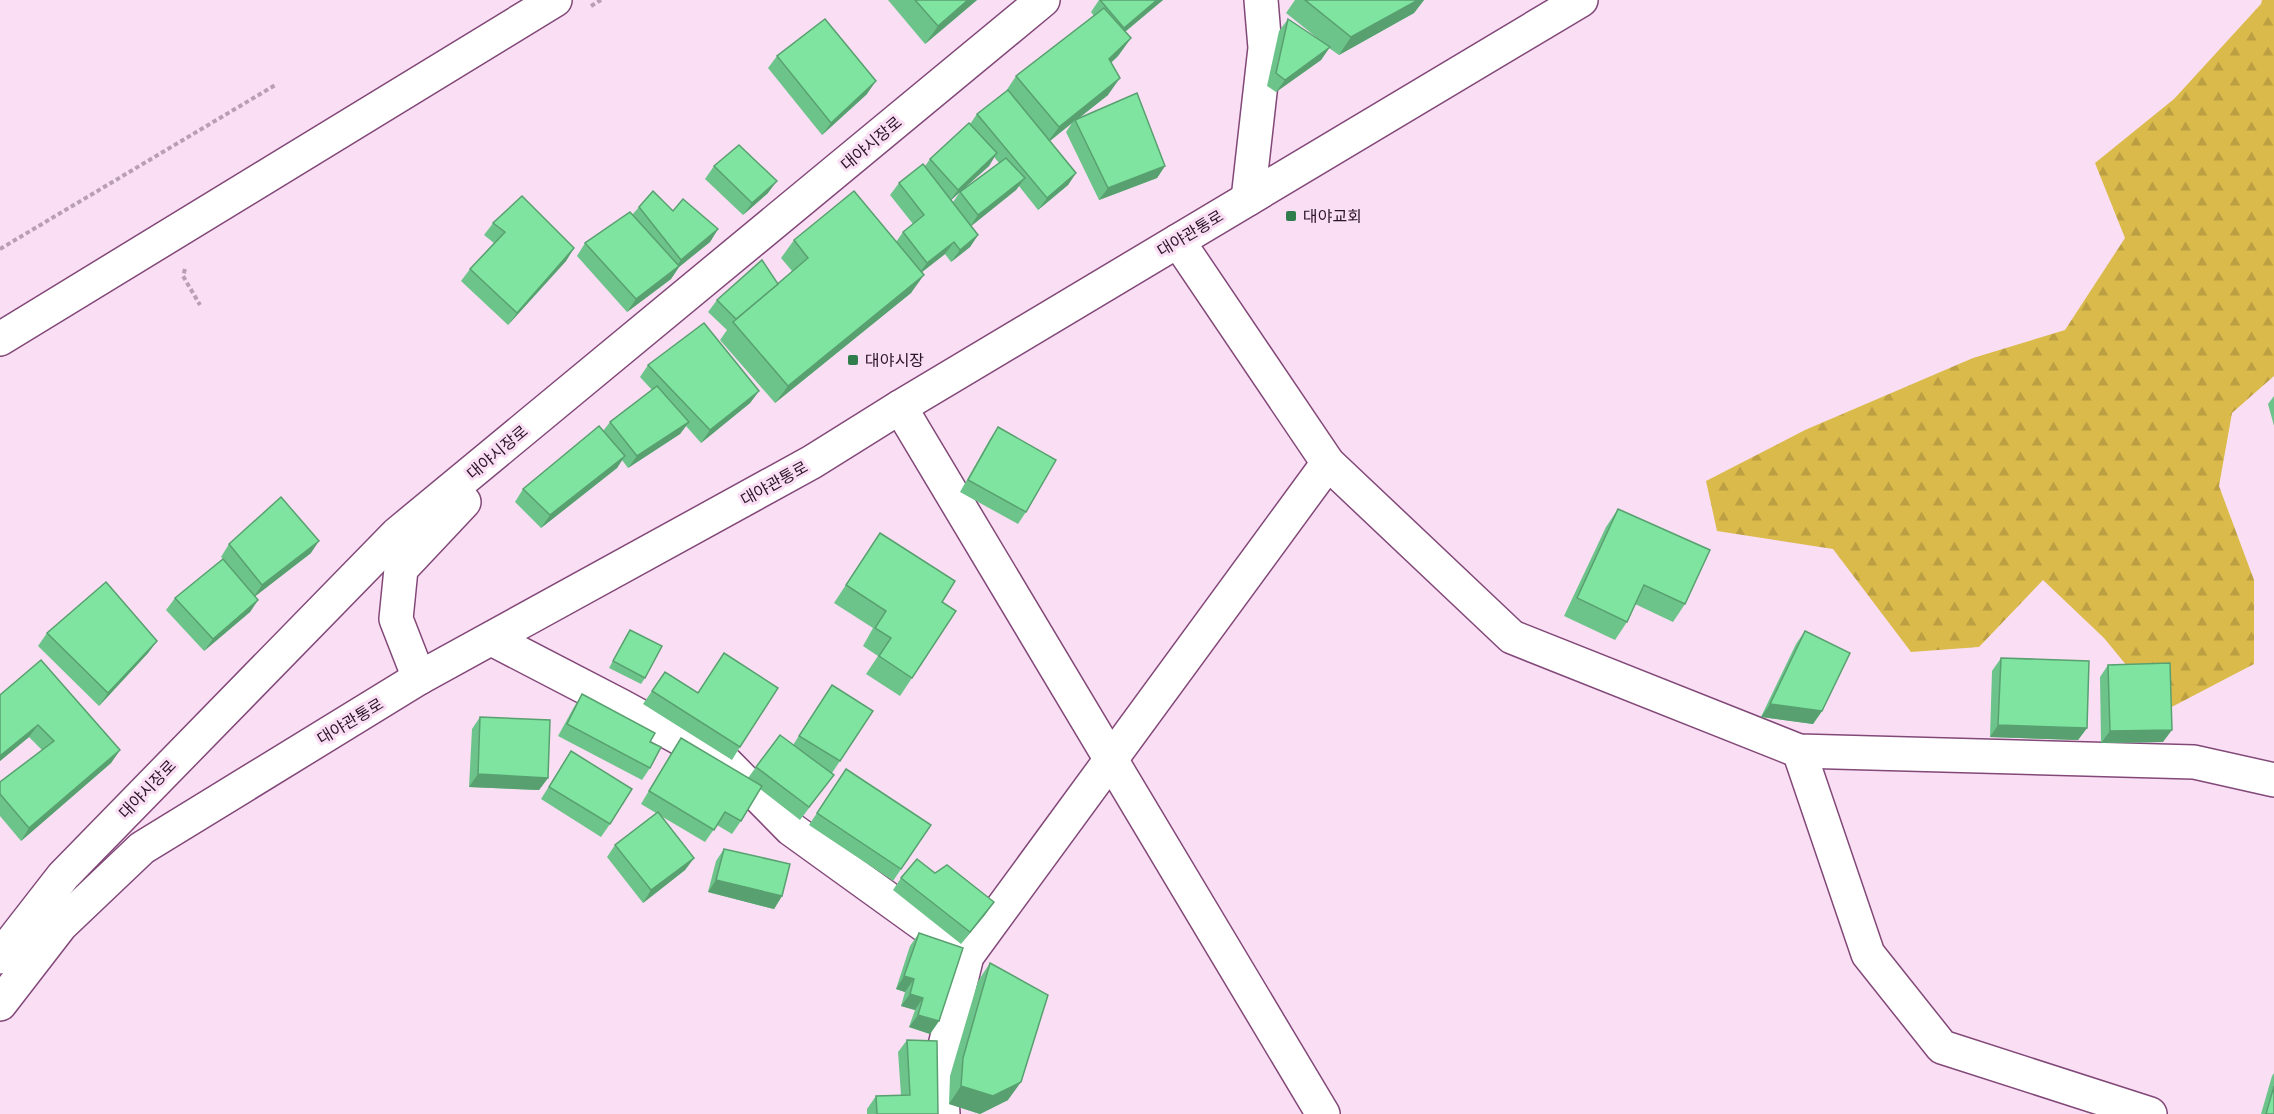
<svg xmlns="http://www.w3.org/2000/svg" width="2274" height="1114" font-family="'Asap Condensed','Noto Sans KR',sans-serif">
<defs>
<pattern id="forest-firs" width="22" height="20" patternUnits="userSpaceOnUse" patternTransform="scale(1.5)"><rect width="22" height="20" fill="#daba4b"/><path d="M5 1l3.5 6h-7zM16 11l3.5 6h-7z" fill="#bb9f42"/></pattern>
</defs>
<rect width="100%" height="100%" fill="#fadff4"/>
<!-- forest -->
<path fill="url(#forest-firs)" d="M 2262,0 L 2274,0 L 2274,376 L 2232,413 L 2219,486 L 2254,580 L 2254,664 L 2164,711 L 2104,638 L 2043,580 L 1979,647 L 1911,652 L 1833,549 L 1717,531 L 1706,481 L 1805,430 L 1973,358 L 2065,330 L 2125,238 L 2095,163 L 2174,99 L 2261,4 Z"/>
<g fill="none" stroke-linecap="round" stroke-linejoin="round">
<!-- minor casing -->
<g stroke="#824878" stroke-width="36">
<g id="minor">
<path d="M 1248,199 L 1265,48 L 1261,0"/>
<path d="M 1178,241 L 1328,463 L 1512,637 L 1799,751 L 2194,762 L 2274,780"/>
<path d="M 0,339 L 555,0"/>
<path d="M 900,407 L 1323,1114"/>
<path d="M 492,639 L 621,706 L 727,764 L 791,829 L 967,956"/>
<path d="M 419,678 L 396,619 L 401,569 L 464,502"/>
<path d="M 1799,751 L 1868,954 L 1942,1047 L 2150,1114"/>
<path d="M 0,957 L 63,876 L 397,534 L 1043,0"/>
<path d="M 943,1114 L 940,1066 L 967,956 L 1328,463"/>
</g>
</g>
<!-- secondary casing -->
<g stroke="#824878" stroke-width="36">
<path id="secondary" d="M 0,1004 L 61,925 L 142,848 L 419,678 L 812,462 L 900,407 L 1581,0"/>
</g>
<!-- path -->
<g stroke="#b99fb4" stroke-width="4" stroke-dasharray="4.5 3" stroke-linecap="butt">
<path d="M 591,6 L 601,0"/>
<path d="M 0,249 L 277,84"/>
<path d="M 185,269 L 183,276 L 200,305"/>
</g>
<!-- minor -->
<use href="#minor" stroke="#fff" stroke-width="33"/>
<!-- secondary -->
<use href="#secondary" stroke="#fff" stroke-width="33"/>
</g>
<!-- wall -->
<g fill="#6dc48a" fill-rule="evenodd">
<path d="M 888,0 L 977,0 L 925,44 Z"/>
<path d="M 1099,0 L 1163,0 L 1125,32 L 1131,38 L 1118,56 L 1111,63 L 1108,95 L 1079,118 L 1165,166 L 1157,178 L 1099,200 L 1066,132 L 1072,123 L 1050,141 L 1076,173 L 1068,185 L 1038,210 L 1019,186 L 1016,190 L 971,226 L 978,235 L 970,247 L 951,262 L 945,254 L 921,273 L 911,293 L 775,403 L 720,340 L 727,330 L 708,312 L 717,300 L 778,284 L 792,271 L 781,258 L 794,240 L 896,242 L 903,232 L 913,224 L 890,195 L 899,183 L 925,166 L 930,159 L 970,124 L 977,114 L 1006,91 L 1016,76 L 1094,16 L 1091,12 ZM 994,157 L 999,163 L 960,192 L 953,202 L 951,200 L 989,166 Z"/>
<path d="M 1295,0 L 1424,0 L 1414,13 L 1339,55 L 1329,48 L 1321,60 L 1276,92 L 1267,86 L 1279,31 L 1288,19 L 1326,45 L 1286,13 Z"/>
<path d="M 777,56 L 867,94 L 822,135 L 768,68 Z"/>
<path d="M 714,166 L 768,193 L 743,215 L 705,179 Z"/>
<path d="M 639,207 L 673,211 L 718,229 L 710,242 L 679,267 L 671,279 L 627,312 L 577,256 L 585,243 L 632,215 Z"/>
<path d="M 493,223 L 574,248 L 566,261 L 508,325 L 461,281 L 470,269 L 494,243 L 484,235 Z"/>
<path d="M 648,365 L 759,391 L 750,403 L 701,443 L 686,426 L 680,434 L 628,468 L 622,460 L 617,468 L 541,528 L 515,502 L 523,489 L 603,431 L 610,422 L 652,390 L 640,377 Z"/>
<path d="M 2274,396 L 2274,426 L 2268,404 Z"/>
<path d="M 998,427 L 1026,512 L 1018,524 L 960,492 L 990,439 Z"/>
<path d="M 1618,509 L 1685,604 L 1673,622 L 1635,604 L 1627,622 L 1615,640 L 1564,616 L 1606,527 Z"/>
<path d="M 880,533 L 942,602 L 912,678 L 900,696 L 866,674 L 878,656 L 863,646 L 873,628 L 834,603 Z"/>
<path d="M 229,544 L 311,553 L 255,596 L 258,600 L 250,612 L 204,651 L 166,610 L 175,598 L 223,559 L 221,557 Z"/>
<path d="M 630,630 L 645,678 L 641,684 L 609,668 L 626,636 Z"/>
<path d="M 1805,631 L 1822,711 L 1813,724 L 1761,717 L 1796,644 Z"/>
<path d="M 47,633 L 157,641 L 148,653 L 99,706 L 38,646 Z"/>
<path d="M 724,653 L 740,747 L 732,760 L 643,704 L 665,672 L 698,693 Z"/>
<path d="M 2001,658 L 2087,728 L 2078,740 L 1990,737 L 1992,671 Z"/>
<path d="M 2108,665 L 2163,742 L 2101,743 L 2100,677 Z"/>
<path d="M 832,685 L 840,761 L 832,773 L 834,775 L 800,820 L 760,789 L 741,821 L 732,834 L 717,825 L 705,842 L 661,816 L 694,858 L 685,870 L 643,903 L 607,857 L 615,845 L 656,813 L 641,804 L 673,750 L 681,738 L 748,778 L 756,767 L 793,745 Z"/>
<path d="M 582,694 L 650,742 L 650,768 L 642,780 L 558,736 L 574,707 Z"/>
<path d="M 0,695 L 120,750 L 111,763 L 21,841 L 0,816 L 0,782 L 42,750 L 29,737 L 0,761 Z"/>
<path d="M 480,717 L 548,778 L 539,790 L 469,787 L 472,729 Z"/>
<path d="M 571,751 L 610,824 L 601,837 L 541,799 Z"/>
<path d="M 846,769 L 931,825 L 893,881 L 809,825 Z"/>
<path d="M 724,849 L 782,896 L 774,909 L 708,892 L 716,861 Z"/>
<path d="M 935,873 L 994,902 L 961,944 L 893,890 L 901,878 Z"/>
<path d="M 919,933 L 939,1021 L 930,1034 L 909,1027 L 915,1010 L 901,1006 L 905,992 L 896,989 L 910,946 Z"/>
<path d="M 990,963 L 1008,1100 L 980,1114 L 949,1104 L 950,1076 L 978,981 Z"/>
<path d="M 907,1040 L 938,1114 L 867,1114 L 867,1109 L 876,1096 L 901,1095 L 898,1052 Z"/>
<path d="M 2274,1073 L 2274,1114 L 2261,1114 L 2272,1076 Z"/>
</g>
<!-- shaded-wall -->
<g fill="#59a070">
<path d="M 968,0 L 977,0 L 925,44 L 938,26 Z"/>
<path d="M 1157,0 L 1163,0 L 1115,40 L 1124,28 Z"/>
<path d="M 1418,0 L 1424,0 L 1414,13 L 1339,55 L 1351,37 Z"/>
<path d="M 1131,38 L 1118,56 L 1096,76 L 1109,59 Z"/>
<path d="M 1330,47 L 1321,60 L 1276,92 L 1285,80 Z"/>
<path d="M 1120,78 L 1108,95 L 1075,121 L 1075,120 L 1072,123 L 1046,144 L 1059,127 Z"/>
<path d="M 876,81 L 867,94 L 822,135 L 831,123 Z"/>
<path d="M 997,153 L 989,166 L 949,202 L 958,190 Z"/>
<path d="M 1165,166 L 1157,178 L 1099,200 L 1108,188 Z"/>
<path d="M 1076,173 L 1068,185 L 1038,210 L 1047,198 Z"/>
<path d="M 1025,178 L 1016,190 L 970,227 L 978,215 Z"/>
<path d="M 777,181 L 768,193 L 743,215 L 752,203 Z"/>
<path d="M 718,229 L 710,242 L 679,267 L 671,279 L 627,312 L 636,299 L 673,271 L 681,260 Z"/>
<path d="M 978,235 L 970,247 L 951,262 L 960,250 Z"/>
<path d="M 954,242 L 945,254 L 918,275 L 927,263 Z"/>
<path d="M 574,248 L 566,261 L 508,325 L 517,313 Z"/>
<path d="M 924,275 L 911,293 L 775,403 L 788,386 Z"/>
<path d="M 759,391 L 750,403 L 701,443 L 710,430 Z"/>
<path d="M 689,422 L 680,434 L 628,468 L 637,456 Z"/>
<path d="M 625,456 L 617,468 L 541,528 L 550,515 Z"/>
<path d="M 319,541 L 311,553 L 253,598 L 262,585 Z"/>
<path d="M 258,600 L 250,612 L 204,651 L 213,639 Z"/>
<path d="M 157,641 L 148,653 L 99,706 L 108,693 Z"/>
<path d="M 1770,704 L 1822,711 L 1813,724 L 1761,717 Z"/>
<path d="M 38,725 L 29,737 L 0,761 L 0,756 Z"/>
<path d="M 1998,725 L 2087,728 L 2078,740 L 1990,737 Z"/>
<path d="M 2172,730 L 2163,742 L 2101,743 L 2110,731 Z"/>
<path d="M 120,750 L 111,763 L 21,841 L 29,828 Z"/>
<path d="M 478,774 L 548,778 L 539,790 L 469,787 Z"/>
<path d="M 694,858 L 685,870 L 643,903 L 651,890 Z"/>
<path d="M 716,880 L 782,896 L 774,909 L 708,892 Z"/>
<path d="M 994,902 L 985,915 L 961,944 L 970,932 Z"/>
<path d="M 904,976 L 914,979 L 905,992 L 896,989 Z"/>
<path d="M 910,994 L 923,998 L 915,1010 L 901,1006 Z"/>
<path d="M 918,1015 L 939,1021 L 930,1034 L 909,1027 Z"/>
<path d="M 1021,1082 L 1008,1100 L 980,1114 L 949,1104 L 961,1086 Z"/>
</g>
<!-- building -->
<g fill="#7fe4a0" stroke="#59a070" stroke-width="1.5">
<path d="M 915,0 L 968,0 L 938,26 Z"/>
<path d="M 1100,0 L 1157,0 L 1124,28 Z"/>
<path d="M 1305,0 L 1418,0 L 1351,37 Z"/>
<path d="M 1104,8 L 1131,38 L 1109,59 L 1120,78 L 1059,127 L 1016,76 Z"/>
<path d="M 825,19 L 876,81 L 831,123 L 777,56 Z"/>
<path d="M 1288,19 L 1330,47 L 1285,80 L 1276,73 Z"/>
<path d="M 1008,90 L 1076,173 L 1047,198 L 977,114 Z"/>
<path d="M 1137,93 L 1165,166 L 1108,188 L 1075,120 Z"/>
<path d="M 969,123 L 997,153 L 958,190 L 930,159 Z"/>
<path d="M 739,145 L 777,181 L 752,203 L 714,166 Z"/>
<path d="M 1006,158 L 1025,178 L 978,215 L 960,192 Z"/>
<path d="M 923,164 L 978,235 L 960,250 L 954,242 L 927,263 L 903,232 L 924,215 L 899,183 Z"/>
<path d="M 653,191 L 673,211 L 683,199 L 718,229 L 681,260 L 639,207 Z"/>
<path d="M 854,191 L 924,275 L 788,386 L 733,322 L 808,258 L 794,240 Z"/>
<path d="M 522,196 L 574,248 L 517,313 L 470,269 L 505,232 L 493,223 Z"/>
<path d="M 630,212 L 679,266 L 636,299 L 585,243 Z"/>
<path d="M 762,260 L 778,284 L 736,319 L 717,300 Z"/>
<path d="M 704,323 L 759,391 L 710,430 L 648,365 Z"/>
<path d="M 657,386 L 689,422 L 637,456 L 610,422 Z"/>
<path d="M 599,426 L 625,456 L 550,515 L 523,489 Z"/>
<path d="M 998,427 L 1056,460 L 1026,512 L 968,480 Z"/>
<path d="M 281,497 L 319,541 L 262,585 L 229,544 Z"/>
<path d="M 1618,509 L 1710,550 L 1685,604 L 1644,585 L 1627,622 L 1577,598 Z"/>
<path d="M 880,533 L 955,581 L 942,602 L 956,611 L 912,678 L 879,656 L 891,638 L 875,628 L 886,611 L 846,585 Z"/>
<path d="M 223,559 L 258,600 L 213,639 L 175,598 Z"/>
<path d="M 106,582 L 157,641 L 108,693 L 47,633 Z"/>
<path d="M 630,630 L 662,646 L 645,678 L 613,661 Z"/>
<path d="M 1805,631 L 1850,653 L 1822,711 L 1770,704 Z"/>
<path d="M 724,653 L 778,688 L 740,747 L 652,691 L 665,672 L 698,693 Z"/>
<path d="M 2001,658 L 2089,661 L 2087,728 L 1998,725 Z"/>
<path d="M 41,660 L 120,750 L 29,828 L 0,794 L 0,782 L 54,741 L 38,725 L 0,756 L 0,695 Z"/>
<path d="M 2170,663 L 2172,730 L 2110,731 L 2108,665 Z"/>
<path d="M 832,685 L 873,711 L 840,761 L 799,736 Z"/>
<path d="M 582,694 L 655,733 L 650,742 L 661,747 L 650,768 L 567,724 Z"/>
<path d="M 480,717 L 550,720 L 548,778 L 478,774 Z"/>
<path d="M 780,735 L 834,775 L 809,807 L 756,767 Z"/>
<path d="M 681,738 L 762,786 L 741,821 L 725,812 L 714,830 L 649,791 Z"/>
<path d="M 571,751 L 632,789 L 610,824 L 549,787 Z"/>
<path d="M 846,769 L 931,825 L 901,869 L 817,813 Z"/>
<path d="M 658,812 L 694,858 L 651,890 L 615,845 Z"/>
<path d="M 724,849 L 790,864 L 782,896 L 716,880 Z"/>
<path d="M 917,859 L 935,873 L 947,865 L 994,902 L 970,932 L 901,878 Z"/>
<path d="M 919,933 L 963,948 L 939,1021 L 918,1015 L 923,998 L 910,994 L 914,979 L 904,976 Z"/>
<path d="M 990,963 L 1048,995 L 1021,1082 L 993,1096 L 961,1086 L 963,1058 Z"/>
<path d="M 907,1040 L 937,1041 L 938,1114 L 877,1114 L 876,1096 L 910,1095 Z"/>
<path d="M 2274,1086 L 2274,1114 L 2266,1114 Z"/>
</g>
<!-- markers -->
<g fill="#307d4d" stroke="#fadff4" stroke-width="2">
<rect x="1285" y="210" width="12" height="12" rx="3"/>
<rect x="847" y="354" width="12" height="12" rx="3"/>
</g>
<g text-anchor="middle" stroke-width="6" stroke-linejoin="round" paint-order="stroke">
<!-- street labels -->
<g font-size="16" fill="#2b1328" stroke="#fadff4">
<text transform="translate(871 143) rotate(-40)" y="6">대야시장로</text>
<text transform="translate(1190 233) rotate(-31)" y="6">대야관통로</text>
<text transform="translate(497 452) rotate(-40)" y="6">대야시장로</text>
<text transform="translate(774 483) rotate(-29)" y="6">대야관통로</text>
<text transform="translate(350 721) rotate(-31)" y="6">대야관통로</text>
<text transform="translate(147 789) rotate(-46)" y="6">대야시장로</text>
</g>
<!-- poi labels -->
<g font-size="16" fill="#2b1328" stroke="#fadff4" text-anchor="start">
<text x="1303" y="222">대야교회</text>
<text x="865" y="366">대야시장</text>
</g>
</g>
</svg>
